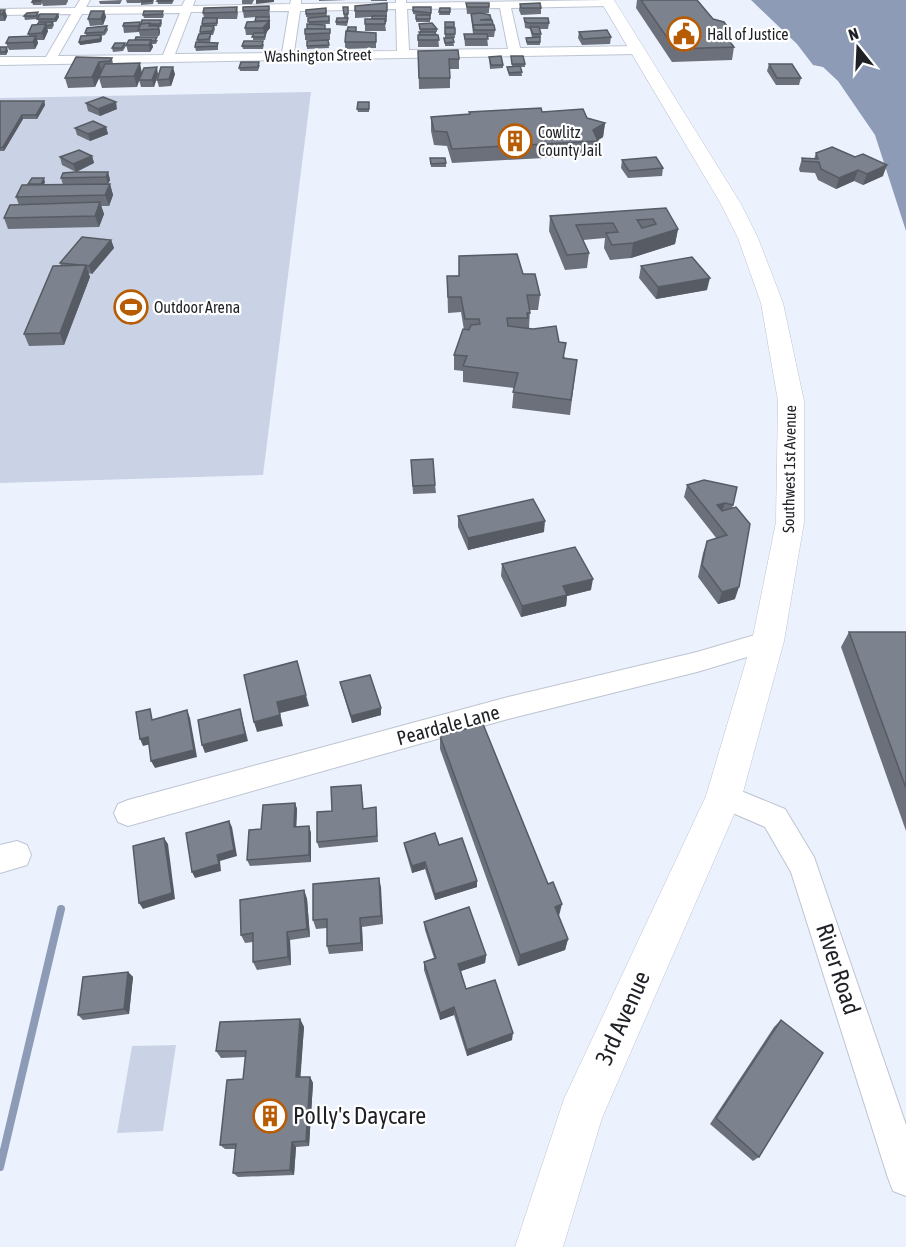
<svg xmlns="http://www.w3.org/2000/svg" width="906" height="1247" font-family="'Asap Condensed',sans-serif">
<rect width="100%" height="100%" fill="#ecf2fd"/>
<!-- green -->
<g fill="#cad3e6">
<path d="M 311,92 L 263,475 L 0,483 L 0,98 Z"/>
<path d="M 176,1045 L 163,1131 L 117,1133 L 132,1046 Z"/>
</g>
<!-- water -->
<path fill="#8d9bb6" d="M 751,0 L 906,0 L 906,231 L 875,135 L 838,81 L 823,67 L 813,65 L 797,44 Z"/>
<g fill="none" stroke-linecap="round" stroke-linejoin="round">
<!-- stream -->
<path stroke="#8d9bb6" stroke-width="8" d="M 0,1167 L 61,909"/>
<!-- minor casing -->
<g stroke="#bdc4d1" stroke-width="2">
<g id="minor">
<path d="M 80,0 L 90,0 L 86,7 L 182,6 L 185,0 L 195,0 L 193,6 L 290,4 L 291,0 L 301,0 L 301,4 L 396,3 L 396,0 L 406,0 L 406,3 L 609,0 L 613,3 L 608,6 L 511,8 L 520,48 L 636,46 L 642,50 L 636,54 L 0,65 L 0,57 L 46,57 L 71,14 L 0,15 L 0,9 L 75,8 ZM 500,8 L 508,49 L 409,50 L 407,9 ZM 396,9 L 397,51 L 294,52 L 300,11 ZM 289,11 L 282,53 L 175,54 L 191,12 ZM 180,13 L 163,55 L 58,56 L 82,14 Z"/>
<path d="M 768,631 L 777,634 L 780,641 L 777,648 L 697,672 L 508,719 L 128,826 L 118,822 L 114,813 L 118,804 L 128,800 L 508,697 L 697,652 Z"/>
<path d="M 724,784 L 785,809 L 814,857 L 906,1125 L 906,1196 L 893,1191 L 888,1178 L 791,872 L 765,827 L 714,805 L 710,796 L 714,787 Z"/>
<path d="M 17,841 L 27,845 L 31,855 L 27,865 L 0,873 L 0,845 Z"/>
</g>
</g>
<!-- major casing -->
<g stroke="#bdc4d1" stroke-width="1">
<path id="major" d="M 600,0 L 614,0 L 741,204 L 758,238 L 783,303 L 804,401 L 804,522 L 784,641 L 742,796 L 602,1118 L 563,1247 L 515,1247 L 564,1099 L 706,796 L 752,641 L 776,522 L 778,401 L 761,303 L 738,238 L 721,204 Z"/>
</g>
<!-- minor -->
<use href="#minor" fill="#fff" fill-rule="evenodd"/>
<!-- major -->
<use href="#major" fill="#fff" fill-rule="evenodd"/>
</g>
<!-- wall -->
<g fill="#6b707a">
<path d="M 33,0 L 68,0 L 68,1 L 66,5 L 43,6 L 42,3 L 41,5 L 33,5 L 32,2 Z"/>
<path d="M 122,0 L 120,4 L 100,4 L 99,1 Z"/>
<path d="M 126,0 L 141,0 L 140,3 L 127,3 Z"/>
<path d="M 141,0 L 154,0 L 153,4 L 141,5 Z"/>
<path d="M 174,0 L 172,4 L 158,4 L 157,1 Z"/>
<path d="M 242,0 L 254,0 L 252,4 L 242,4 Z"/>
<path d="M 319,0 L 347,0 L 319,1 Z"/>
<rect x="371" y="0" width="16" height="1"/>
<path d="M 637,0 L 697,0 L 713,19 L 731,32 L 729,40 L 734,47 L 732,60 L 672,62 L 636,8 Z"/>
<path d="M 466,3 L 489,7 L 489,13 L 467,14 Z"/>
<path d="M 520,4 L 541,8 L 541,14 L 521,15 L 519,10 Z"/>
<path d="M 269,6 L 270,17 L 256,17 L 270,20 L 270,28 L 266,33 L 266,36 L 265,40 L 253,40 L 253,35 L 246,35 L 245,28 L 255,22 L 256,17 L 244,18 L 243,11 Z"/>
<path d="M 237,7 L 238,13 L 237,19 L 218,19 L 217,26 L 214,26 L 215,29 L 213,35 L 211,35 L 210,43 L 218,46 L 218,50 L 196,51 L 195,47 L 198,42 L 197,40 L 200,34 L 200,32 L 202,26 L 202,24 L 204,18 L 203,13 Z"/>
<path d="M 343,7 L 348,7 L 348,21 L 347,26 L 336,25 L 336,22 L 344,18 Z"/>
<path d="M 413,7 L 431,7 L 431,16 L 430,16 L 430,22 L 416,22 L 416,15 L 419,15 L 413,14 Z"/>
<path d="M 326,8 L 327,17 L 329,16 L 330,24 L 318,24 L 325,29 L 330,29 L 330,40 L 305,40 L 305,34 L 309,24 L 308,18 L 321,17 L 306,17 L 306,10 Z"/>
<path d="M 440,8 L 450,8 L 450,15 L 439,15 Z"/>
<path d="M 0,10 L 7,16 L 5,21 L 0,21 Z"/>
<path d="M 387,10 L 387,17 L 386,17 L 386,24 L 385,24 L 386,31 L 365,31 L 365,19 L 372,19 L 372,17 L 355,18 L 355,11 Z"/>
<path d="M 104,11 L 106,17 L 103,25 L 90,26 L 88,19 Z"/>
<path d="M 38,12 L 39,15 L 58,14 L 59,17 L 56,22 L 53,22 L 54,25 L 52,29 L 47,29 L 48,31 L 44,40 L 37,40 L 38,43 L 35,49 L 9,50 L 6,43 L 29,36 L 28,34 L 39,22 L 37,19 L 25,20 L 24,16 Z"/>
<path d="M 164,14 L 163,18 L 144,18 L 143,15 Z"/>
<path d="M 471,17 L 491,20 L 495,30 L 494,37 L 487,37 L 488,46 L 465,46 L 464,34 L 473,34 Z"/>
<path d="M 524,18 L 549,23 L 548,29 L 540,29 L 541,37 L 532,37 L 530,29 L 525,28 Z"/>
<path d="M 161,20 L 162,23 L 161,27 L 159,27 L 160,32 L 159,36 L 140,36 L 139,32 L 124,33 L 123,26 L 140,22 L 140,24 Z"/>
<path d="M 445,22 L 454,22 L 455,38 L 453,38 L 454,46 L 445,46 Z"/>
<path d="M 419,24 L 437,29 L 437,32 L 435,32 L 436,35 L 438,35 L 439,47 L 418,47 L 418,35 L 420,35 L 420,32 Z"/>
<path d="M 107,26 L 108,30 L 105,35 L 101,36 L 102,38 L 101,42 L 80,45 L 79,42 L 86,35 L 85,33 Z"/>
<path d="M 356,32 L 376,33 L 376,48 L 345,49 L 345,42 Z"/>
<path d="M 579,32 L 611,37 L 610,44 L 582,45 L 578,38 Z"/>
<path d="M 526,38 L 540,42 L 540,45 L 527,45 Z"/>
<path d="M 129,40 L 158,40 L 156,44 L 152,44 L 153,47 L 150,52 L 128,52 L 126,45 Z"/>
<path d="M 328,40 L 329,48 L 307,49 L 307,41 Z"/>
<path d="M 125,43 L 126,46 L 123,51 L 113,52 L 112,48 Z"/>
<path d="M 264,44 L 263,49 L 243,49 L 242,46 Z"/>
<path d="M 0,47 L 8,51 L 6,55 L 0,55 Z"/>
<path d="M 418,51 L 459,59 L 459,69 L 450,69 L 450,88 L 419,89 Z"/>
<path d="M 511,56 L 525,64 L 525,67 L 521,67 L 522,76 L 509,76 L 507,67 L 512,66 Z"/>
<path d="M 76,57 L 112,58 L 113,64 L 140,63 L 137,87 L 102,88 L 99,78 L 95,87 L 68,88 L 65,78 Z"/>
<path d="M 489,57 L 503,65 L 503,68 L 490,69 Z"/>
<path d="M 769,64 L 801,78 L 799,85 L 776,85 L 767,71 Z"/>
<path d="M 260,65 L 258,71 L 240,71 L 239,68 Z"/>
<path d="M 158,74 L 154,87 L 141,87 L 139,80 Z"/>
<path d="M 175,74 L 171,86 L 159,87 L 157,80 Z"/>
<path d="M 0,101 L 44,101 L 45,105 L 37,119 L 23,119 L 4,151 L 0,151 Z"/>
<path d="M 369,102 L 369,112 L 358,112 L 357,109 Z"/>
<path d="M 86,103 L 117,109 L 100,116 L 88,111 Z"/>
<path d="M 469,112 L 542,112 L 587,118 L 605,123 L 603,137 L 598,140 L 597,155 L 452,163 L 447,146 L 434,145 L 431,131 L 431,117 L 469,114 Z"/>
<path d="M 106,127 L 108,134 L 90,141 L 77,135 L 75,128 Z"/>
<path d="M 816,153 L 883,176 L 863,185 L 854,181 L 836,189 L 818,180 L 815,173 L 800,172 L 799,169 L 802,158 L 814,159 Z"/>
<path d="M 92,156 L 94,163 L 76,172 L 62,165 L 60,157 Z"/>
<path d="M 430,158 L 446,163 L 446,167 L 431,167 Z"/>
<path d="M 622,160 L 663,168 L 662,176 L 628,178 L 621,168 Z"/>
<path d="M 108,172 L 110,180 L 108,184 L 110,184 L 113,195 L 109,206 L 101,206 L 104,214 L 99,227 L 8,229 L 4,218 L 19,205 L 16,197 L 29,185 L 45,182 L 44,185 L 63,185 L 61,178 Z"/>
<path d="M 666,208 L 678,229 L 675,244 L 631,258 L 610,260 L 604,248 L 605,238 L 583,240 L 589,253 L 587,268 L 565,270 L 549,231 L 550,216 Z"/>
<path d="M 111,240 L 114,248 L 92,274 L 88,273 L 90,277 L 64,345 L 29,346 L 24,334 L 61,266 L 60,263 Z"/>
<path d="M 641,266 L 707,290 L 656,299 L 639,278 Z"/>
<path d="M 523,274 L 540,295 L 538,310 L 530,310 L 529,328 L 559,342 L 565,358 L 577,360 L 570,415 L 512,408 L 514,388 L 463,382 L 463,371 L 454,370 L 454,355 L 464,330 L 461,312 L 448,313 L 447,276 Z"/>
<path d="M 411,460 L 435,485 L 436,493 L 413,494 Z"/>
<path d="M 687,485 L 733,505 L 732,508 L 735,599 L 718,604 L 698,577 L 703,553 L 707,541 L 717,539 L 684,497 Z"/>
<path d="M 458,516 L 544,532 L 468,550 L 458,527 Z"/>
<path d="M 502,564 L 591,590 L 567,596 L 566,606 L 521,617 L 501,576 Z"/>
<path d="M 849,632 L 906,632 L 906,831 L 841,647 Z"/>
<path d="M 340,682 L 381,715 L 352,723 L 342,690 Z"/>
<path d="M 440,736 L 559,916 L 568,939 L 565,950 L 518,966 L 440,749 Z"/>
<path d="M 362,791 L 363,809 L 376,814 L 378,842 L 319,848 L 317,842 Z"/>
<path d="M 295,803 L 297,809 L 296,827 L 309,826 L 311,833 L 311,862 L 250,866 L 247,860 L 261,829 Z"/>
<path d="M 404,843 L 439,845 L 477,881 L 477,887 L 435,900 L 425,869 L 412,873 L 405,849 Z"/>
<path d="M 379,878 L 383,924 L 362,927 L 363,951 L 329,954 L 327,946 L 327,928 L 316,929 L 313,920 Z"/>
<path d="M 304,890 L 307,899 L 310,937 L 290,940 L 291,965 L 257,970 L 253,962 L 253,942 L 245,943 L 241,935 Z"/>
<path d="M 424,922 L 486,955 L 485,963 L 461,971 L 466,989 L 512,1040 L 467,1056 L 454,1015 L 440,1020 L 424,970 L 424,962 L 434,958 L 425,930 Z"/>
<path d="M 128,972 L 133,977 L 129,1014 L 83,1020 L 78,1015 Z"/>
<path d="M 300,1019 L 304,1027 L 300,1077 L 310,1077 L 313,1083 L 309,1146 L 296,1147 L 294,1175 L 238,1177 L 233,1173 L 235,1149 L 225,1149 L 220,1145 L 243,1079 L 245,1057 L 221,1058 L 216,1051 Z"/>
<path d="M 781,1020 L 759,1157 L 753,1161 L 710,1124 L 774,1027 Z"/>
</g>
<!-- shaded-wall -->
<g fill="#575b63">
<path d="M 256,0 L 274,0 L 274,2 L 256,4 Z"/>
<path d="M 5,10 L 7,16 L 5,21 L 2,14 Z"/>
<path d="M 104,11 L 106,17 L 103,25 L 101,19 Z"/>
<path d="M 58,14 L 59,17 L 56,22 L 55,19 Z"/>
<path d="M 269,17 L 270,28 L 264,35 L 263,28 Z"/>
<path d="M 46,24 L 48,31 L 44,40 L 42,33 Z"/>
<path d="M 159,26 L 160,32 L 159,36 L 158,29 Z"/>
<path d="M 101,35 L 102,38 L 101,42 L 80,45 L 79,42 Z"/>
<path d="M 36,36 L 38,43 L 35,49 L 33,42 Z"/>
<path d="M 151,40 L 153,47 L 150,52 L 149,45 Z"/>
<path d="M 7,47 L 8,51 L 6,55 L 5,52 Z"/>
<path d="M 99,62 L 102,72 L 95,87 L 92,77 Z"/>
<path d="M 140,63 L 142,73 L 137,87 L 134,76 Z"/>
<path d="M 157,67 L 158,74 L 154,87 L 152,80 Z"/>
<path d="M 173,67 L 175,74 L 171,86 L 169,79 Z"/>
<path d="M 44,101 L 45,105 L 37,119 L 36,115 Z"/>
<path d="M 116,102 L 117,109 L 100,116 L 98,109 Z"/>
<path d="M 22,115 L 23,119 L 4,151 L 3,147 Z"/>
<path d="M 605,123 L 603,137 L 597,141 L 593,130 Z"/>
<path d="M 106,127 L 108,134 L 90,141 L 88,134 Z"/>
<path d="M 92,156 L 94,163 L 76,172 L 73,164 Z"/>
<path d="M 887,165 L 883,176 L 863,185 L 867,174 Z"/>
<path d="M 858,170 L 854,181 L 836,189 L 839,178 Z"/>
<path d="M 108,172 L 110,180 L 108,184 L 106,177 Z"/>
<path d="M 44,178 L 45,182 L 42,188 L 41,184 Z"/>
<path d="M 110,184 L 113,195 L 109,206 L 105,195 Z"/>
<path d="M 100,202 L 104,214 L 99,227 L 95,216 Z"/>
<path d="M 678,229 L 675,244 L 631,258 L 633,243 Z"/>
<path d="M 111,240 L 114,248 L 92,274 L 89,266 Z"/>
<path d="M 86,265 L 90,277 L 64,345 L 60,333 Z"/>
<path d="M 710,278 L 707,290 L 656,299 L 658,287 Z"/>
<path d="M 725,503 L 721,515 L 717,505 Z"/>
<path d="M 545,521 L 544,532 L 468,550 L 468,538 Z"/>
<path d="M 593,579 L 591,590 L 567,596 L 566,606 L 521,617 L 522,606 L 563,586 Z"/>
<path d="M 739,587 L 735,599 L 718,604 L 722,592 Z"/>
<path d="M 306,695 L 309,706 L 280,713 L 283,726 L 257,732 L 254,722 L 277,702 Z"/>
<path d="M 381,708 L 381,715 L 352,723 L 351,716 Z"/>
<path d="M 240,709 L 248,741 L 205,753 L 202,745 Z"/>
<path d="M 187,710 L 190,718 L 197,757 L 155,768 L 151,761 Z"/>
<path d="M 148,737 L 151,744 L 143,746 L 140,739 Z"/>
<path d="M 295,803 L 297,809 L 296,834 L 294,827 Z"/>
<path d="M 229,821 L 232,827 L 237,856 L 220,861 L 221,871 L 195,878 L 192,872 L 217,855 Z"/>
<path d="M 309,826 L 311,833 L 311,862 L 309,855 Z"/>
<path d="M 164,838 L 168,844 L 175,899 L 143,909 L 139,903 Z"/>
<path d="M 425,862 L 425,869 L 412,873 L 412,866 Z"/>
<path d="M 379,878 L 381,887 L 383,924 L 381,916 Z"/>
<path d="M 477,881 L 477,887 L 435,900 L 435,894 Z"/>
<path d="M 304,890 L 307,899 L 310,937 L 307,929 Z"/>
<path d="M 562,904 L 559,916 L 552,918 L 555,907 Z"/>
<path d="M 360,918 L 362,927 L 363,951 L 361,943 Z"/>
<path d="M 287,932 L 290,940 L 291,965 L 288,957 Z"/>
<path d="M 568,939 L 565,950 L 518,966 L 520,955 Z"/>
<path d="M 486,955 L 485,963 L 458,972 L 458,964 Z"/>
<path d="M 128,972 L 133,977 L 129,1014 L 124,1009 Z"/>
<path d="M 454,1007 L 454,1015 L 440,1020 L 440,1013 Z"/>
<path d="M 300,1019 L 304,1027 L 300,1084 L 296,1077 Z"/>
<path d="M 513,1033 L 512,1040 L 467,1056 L 467,1050 Z"/>
<path d="M 310,1077 L 313,1083 L 309,1146 L 306,1141 Z"/>
<path d="M 292,1142 L 296,1147 L 294,1175 L 290,1170 Z"/>
</g>
<!-- building -->
<g fill="#7c828e" stroke="#575b63" stroke-width="1.5" fill-rule="evenodd">
<path d="M 33,0 L 41,0 L 40,1 L 32,2 Z"/>
<path d="M 141,0 L 152,0 L 152,1 L 141,2 Z"/>
<path d="M 158,0 L 172,0 L 172,1 L 157,1 Z"/>
<path d="M 641,0 L 697,0 L 713,19 L 724,22 L 731,32 L 723,33 L 734,47 L 675,49 Z"/>
<path d="M 387,3 L 387,11 L 355,11 L 355,6 Z"/>
<path d="M 466,3 L 489,3 L 489,7 L 467,7 Z"/>
<path d="M 540,3 L 541,8 L 521,8 L 520,4 Z"/>
<path d="M 269,6 L 269,10 L 243,11 L 243,7 Z"/>
<path d="M 237,7 L 236,12 L 203,13 L 204,8 Z"/>
<path d="M 343,7 L 348,7 L 348,14 L 344,14 Z"/>
<path d="M 413,7 L 431,7 L 431,13 L 413,11 Z"/>
<path d="M 326,8 L 326,13 L 306,14 L 306,10 Z"/>
<path d="M 440,8 L 450,8 L 450,12 L 439,12 Z"/>
<path d="M 0,10 L 5,10 L 2,14 L 0,15 Z"/>
<path d="M 91,11 L 104,11 L 101,19 L 88,19 Z"/>
<path d="M 144,11 L 163,11 L 162,14 L 143,15 Z"/>
<path d="M 38,12 L 36,16 L 24,16 L 27,13 Z"/>
<path d="M 481,13 L 490,15 L 491,19 L 480,20 L 492,20 L 493,24 L 473,25 L 471,14 Z"/>
<path d="M 40,14 L 58,14 L 55,19 L 37,19 Z"/>
<rect x="416" y="15" width="14" height="4"/>
<path d="M 329,16 L 329,21 L 308,22 L 308,18 Z"/>
<path d="M 372,16 L 386,16 L 386,21 L 385,21 L 385,19 L 372,19 Z"/>
<path d="M 256,17 L 269,17 L 269,21 L 255,21 Z"/>
<path d="M 203,18 L 217,18 L 217,23 L 202,24 Z"/>
<path d="M 337,18 L 348,18 L 347,22 L 336,22 Z"/>
<path d="M 524,18 L 548,18 L 549,23 L 529,23 L 525,22 Z"/>
<rect x="365" y="19" width="20" height="5"/>
<path d="M 142,20 L 161,20 L 160,24 L 141,24 Z"/>
<path d="M 269,21 L 263,28 L 245,28 L 247,22 Z"/>
<path d="M 39,22 L 53,22 L 51,25 L 46,26 L 46,24 L 37,25 Z"/>
<path d="M 140,22 L 139,26 L 123,26 L 124,23 Z"/>
<rect x="445" y="22" width="9" height="5"/>
<path d="M 150,23 L 149,26 L 159,26 L 158,29 L 138,30 L 141,24 Z"/>
<path d="M 432,23 L 437,29 L 420,29 L 419,24 Z"/>
<path d="M 46,24 L 42,33 L 28,34 L 32,25 Z"/>
<path d="M 307,24 L 325,25 L 325,29 L 307,29 Z"/>
<path d="M 473,25 L 494,25 L 495,30 L 474,30 Z"/>
<path d="M 107,26 L 104,32 L 85,33 L 87,28 Z"/>
<path d="M 201,26 L 214,26 L 212,31 L 200,32 Z"/>
<path d="M 348,27 L 356,27 L 356,32 L 347,31 Z"/>
<path d="M 530,27 L 539,27 L 541,34 L 533,34 Z"/>
<rect x="445" y="28" width="10" height="6"/>
<path d="M 305,29 L 330,29 L 330,33 L 305,34 Z"/>
<path d="M 607,30 L 611,37 L 583,39 L 579,32 Z"/>
<path d="M 346,31 L 376,33 L 376,42 L 345,42 Z"/>
<path d="M 419,32 L 435,32 L 436,35 L 420,35 Z"/>
<path d="M 211,33 L 209,39 L 197,40 L 199,34 Z"/>
<path d="M 254,33 L 266,33 L 264,37 L 252,37 Z"/>
<path d="M 464,34 L 487,34 L 488,39 L 465,39 Z"/>
<path d="M 101,35 L 100,39 L 79,42 L 81,36 Z"/>
<path d="M 418,35 L 438,35 L 439,40 L 418,40 Z"/>
<path d="M 36,36 L 33,42 L 6,43 L 9,37 Z"/>
<path d="M 136,37 L 157,37 L 155,41 L 151,41 L 151,40 L 135,40 Z"/>
<path d="M 540,37 L 540,42 L 527,42 L 526,38 Z"/>
<path d="M 444,38 L 453,38 L 454,42 L 445,43 Z"/>
<path d="M 129,40 L 151,40 L 149,45 L 126,45 Z"/>
<path d="M 328,40 L 329,45 L 307,46 L 307,41 Z"/>
<path d="M 244,41 L 263,41 L 262,46 L 242,46 Z"/>
<path d="M 196,42 L 218,43 L 217,46 L 195,47 Z"/>
<path d="M 115,43 L 125,43 L 122,48 L 112,48 Z"/>
<path d="M 0,47 L 7,47 L 5,52 L 0,52 Z"/>
<path d="M 458,50 L 459,59 L 449,59 L 450,78 L 419,78 L 418,51 Z"/>
<path d="M 501,56 L 503,65 L 491,65 L 489,57 Z"/>
<path d="M 511,56 L 523,56 L 525,64 L 512,64 Z"/>
<path d="M 76,57 L 112,58 L 110,61 L 99,62 L 92,77 L 65,78 Z"/>
<path d="M 241,62 L 259,62 L 258,67 L 239,68 Z"/>
<path d="M 140,63 L 134,76 L 99,77 L 105,64 Z"/>
<path d="M 769,64 L 792,64 L 801,78 L 777,78 Z"/>
<path d="M 520,66 L 522,72 L 509,73 L 507,67 Z"/>
<path d="M 157,67 L 152,80 L 139,80 L 144,68 Z"/>
<path d="M 161,67 L 173,67 L 169,79 L 157,80 Z"/>
<path d="M 103,97 L 116,102 L 98,109 L 86,103 Z"/>
<path d="M 0,101 L 44,101 L 36,115 L 22,115 L 3,147 L 0,148 Z"/>
<path d="M 358,102 L 369,102 L 369,109 L 357,109 Z"/>
<path d="M 541,108 L 542,112 L 583,109 L 587,118 L 605,123 L 593,130 L 598,141 L 452,149 L 447,132 L 434,131 L 431,117 L 470,114 L 469,112 Z"/>
<path d="M 93,121 L 106,127 L 88,134 L 75,128 Z"/>
<path d="M 832,147 L 855,157 L 863,154 L 887,165 L 867,174 L 858,170 L 839,178 L 821,169 L 819,162 L 803,161 L 802,158 L 818,159 L 816,153 Z"/>
<path d="M 79,150 L 92,156 L 73,164 L 60,157 Z"/>
<path d="M 656,157 L 663,168 L 629,171 L 622,160 Z"/>
<path d="M 430,158 L 445,158 L 446,163 L 431,164 Z"/>
<path d="M 75,172 L 108,172 L 106,177 L 61,178 L 63,173 Z"/>
<path d="M 32,178 L 44,178 L 41,184 L 28,184 Z"/>
<path d="M 110,184 L 105,195 L 16,197 L 22,185 Z"/>
<path d="M 100,202 L 95,216 L 4,218 L 10,205 Z"/>
<path d="M 666,208 L 678,229 L 633,243 L 612,245 L 606,233 L 618,232 L 613,223 L 576,225 L 589,253 L 567,255 L 550,216 ZM 653,219 L 656,224 L 642,228 L 637,220 Z"/>
<path d="M 82,237 L 111,240 L 89,266 L 60,263 Z"/>
<path d="M 517,254 L 523,274 L 535,274 L 540,295 L 527,295 L 530,313 L 527,313 L 528,318 L 507,318 L 508,326 L 533,329 L 556,326 L 559,342 L 566,343 L 563,358 L 577,360 L 571,400 L 513,392 L 518,373 L 463,366 L 467,356 L 454,355 L 463,329 L 469,330 L 471,325 L 480,324 L 479,319 L 465,319 L 461,297 L 448,297 L 447,276 L 459,276 L 459,256 Z"/>
<path d="M 692,257 L 710,278 L 658,287 L 641,266 Z"/>
<path d="M 86,265 L 60,333 L 24,334 L 53,266 Z"/>
<path d="M 433,459 L 435,485 L 413,486 L 411,460 Z"/>
<path d="M 704,480 L 737,487 L 733,505 L 725,503 L 717,505 L 722,511 L 736,507 L 750,524 L 739,587 L 722,592 L 702,565 L 707,541 L 727,535 L 687,485 Z"/>
<path d="M 533,499 L 545,521 L 468,538 L 458,516 Z"/>
<path d="M 575,547 L 593,579 L 563,586 L 567,595 L 522,606 L 502,564 Z"/>
<path d="M 849,632 L 906,632 L 906,788 Z"/>
<path d="M 297,661 L 306,695 L 277,702 L 280,715 L 254,722 L 244,675 Z"/>
<path d="M 370,675 L 381,708 L 351,716 L 340,682 Z"/>
<path d="M 150,709 L 152,720 L 187,710 L 194,750 L 151,761 L 148,737 L 140,739 L 136,712 Z"/>
<path d="M 240,709 L 245,734 L 202,745 L 198,720 Z"/>
<path d="M 483,724 L 548,884 L 553,882 L 562,904 L 555,907 L 568,939 L 520,955 L 440,736 Z"/>
<path d="M 361,785 L 363,809 L 376,807 L 377,836 L 317,842 L 317,812 L 332,811 L 331,787 Z"/>
<path d="M 295,803 L 294,827 L 309,826 L 309,855 L 247,860 L 249,830 L 261,829 L 263,805 Z"/>
<path d="M 229,821 L 234,850 L 217,855 L 219,864 L 192,872 L 186,833 Z"/>
<path d="M 435,833 L 439,845 L 462,838 L 477,881 L 435,894 L 425,862 L 412,866 L 404,843 Z"/>
<path d="M 164,838 L 172,893 L 139,903 L 133,846 Z"/>
<path d="M 379,878 L 381,916 L 360,918 L 361,943 L 327,946 L 327,919 L 313,920 L 313,884 Z"/>
<path d="M 304,890 L 307,929 L 287,932 L 288,957 L 253,962 L 253,933 L 241,935 L 240,900 Z"/>
<path d="M 469,907 L 486,955 L 458,964 L 466,989 L 495,980 L 513,1033 L 467,1050 L 454,1007 L 440,1013 L 424,962 L 436,958 L 424,922 Z"/>
<path d="M 128,972 L 124,1009 L 78,1015 L 83,977 Z"/>
<path d="M 300,1019 L 296,1077 L 310,1077 L 306,1141 L 292,1142 L 290,1170 L 233,1173 L 236,1144 L 220,1145 L 227,1080 L 243,1079 L 246,1051 L 216,1051 L 220,1022 Z"/>
<path d="M 781,1020 L 823,1053 L 759,1157 L 716,1118 Z"/>
</g>
<!-- icons -->
<defs>
<g id="civic-ring" transform="scale(1.725)"><circle r="9.5" fill="#fff" stroke="#b85c03" stroke-width="1.5"/><path d="M-.6-6.5H3V-4.5H.6V-3L4-1V1h2V6H-6V1h2V-1L-.6-3ZM-1.2 2.5V6h2.4V2.5Z" fill="#b85c03"/></g>
<g id="building-ring" transform="scale(1.725)"><circle r="9.5" fill="#fff" stroke="#b85c03" stroke-width="1.5"/><path d="M-4-6H4V6H1V3H-1V6H-4ZM-2.5-4.3h1.7v1.8h-1.7ZM.8-4.3h1.7v1.8H.8ZM-2.5-1h1.7V.8h-1.7ZM.8-1h1.7V.8H.8Z" fill="#b85c03"/></g>
<g id="stadium-ring" transform="scale(1.725)"><circle r="9.5" fill="#fff" stroke="#b85c03" stroke-width="1.5"/><path d="M0-5a6.5 5 0 1 0 0 10a6.5 5 0 1 0 0-10ZM-3.5-1.8h7v3.6h-7Z" fill="#b85c03"/></g>
</defs>
<g fill-rule="evenodd">
<use href="#civic-ring" x="684" y="34"/>
<use href="#building-ring" x="515" y="141"/>
<use href="#stadium-ring" x="131" y="307"/>
<use href="#building-ring" x="270" y="1116"/>
</g>
<g text-anchor="middle" stroke-width="4.5" stroke-linejoin="round" paint-order="stroke">
<!-- far-poi labels -->
<g font-size="16" fill="#1e2025" stroke="#fff" text-anchor="start">
<text x="707" y="40">Hall of Justice</text>
<text x="538" y="138">Cowlitz<tspan x="538" dy="18">County Jail</tspan></text>
<text x="154" y="313">Outdoor Arena</text>
</g>
<!-- far-street labels -->
<g font-size="16" fill="#1e2025" stroke="#fff">
<text transform="translate(318 55) rotate(-1)" y="6">Washington Street</text>
<text transform="translate(789 469) rotate(-89)" y="6">Southwest 1st Avenue</text>
</g>
<!-- street labels -->
<g font-size="20" fill="#1e2025" stroke="#fff">
<text transform="translate(448 725) rotate(-15)" y="7">Peardale Lane</text>
</g>
<!-- near-street labels -->
<g font-size="24" fill="#1e2025" stroke="#fff">
<text transform="translate(838 969) rotate(72)" y="8">River Road</text>
<text transform="translate(623 1018) rotate(-66)" y="8">3rd Avenue</text>
</g>
<!-- near-poi labels -->
<g font-size="24" fill="#1e2025" stroke="#fff" text-anchor="start">
<text x="293" y="1124">Polly's Daycare</text>
</g>
</g>
<!-- north arrow -->
<g transform="translate(858 48) rotate(342)" stroke="#ffffff" stroke-width="4.5" paint-order="stroke">
<path d="M0-4.5L10 22L0 15L-10 22Z" fill="#1e2025"/>
<text y="-9" font-size="16" font-weight="bold" text-anchor="middle" fill="#1e2025">N</text>
</g>
</svg>
